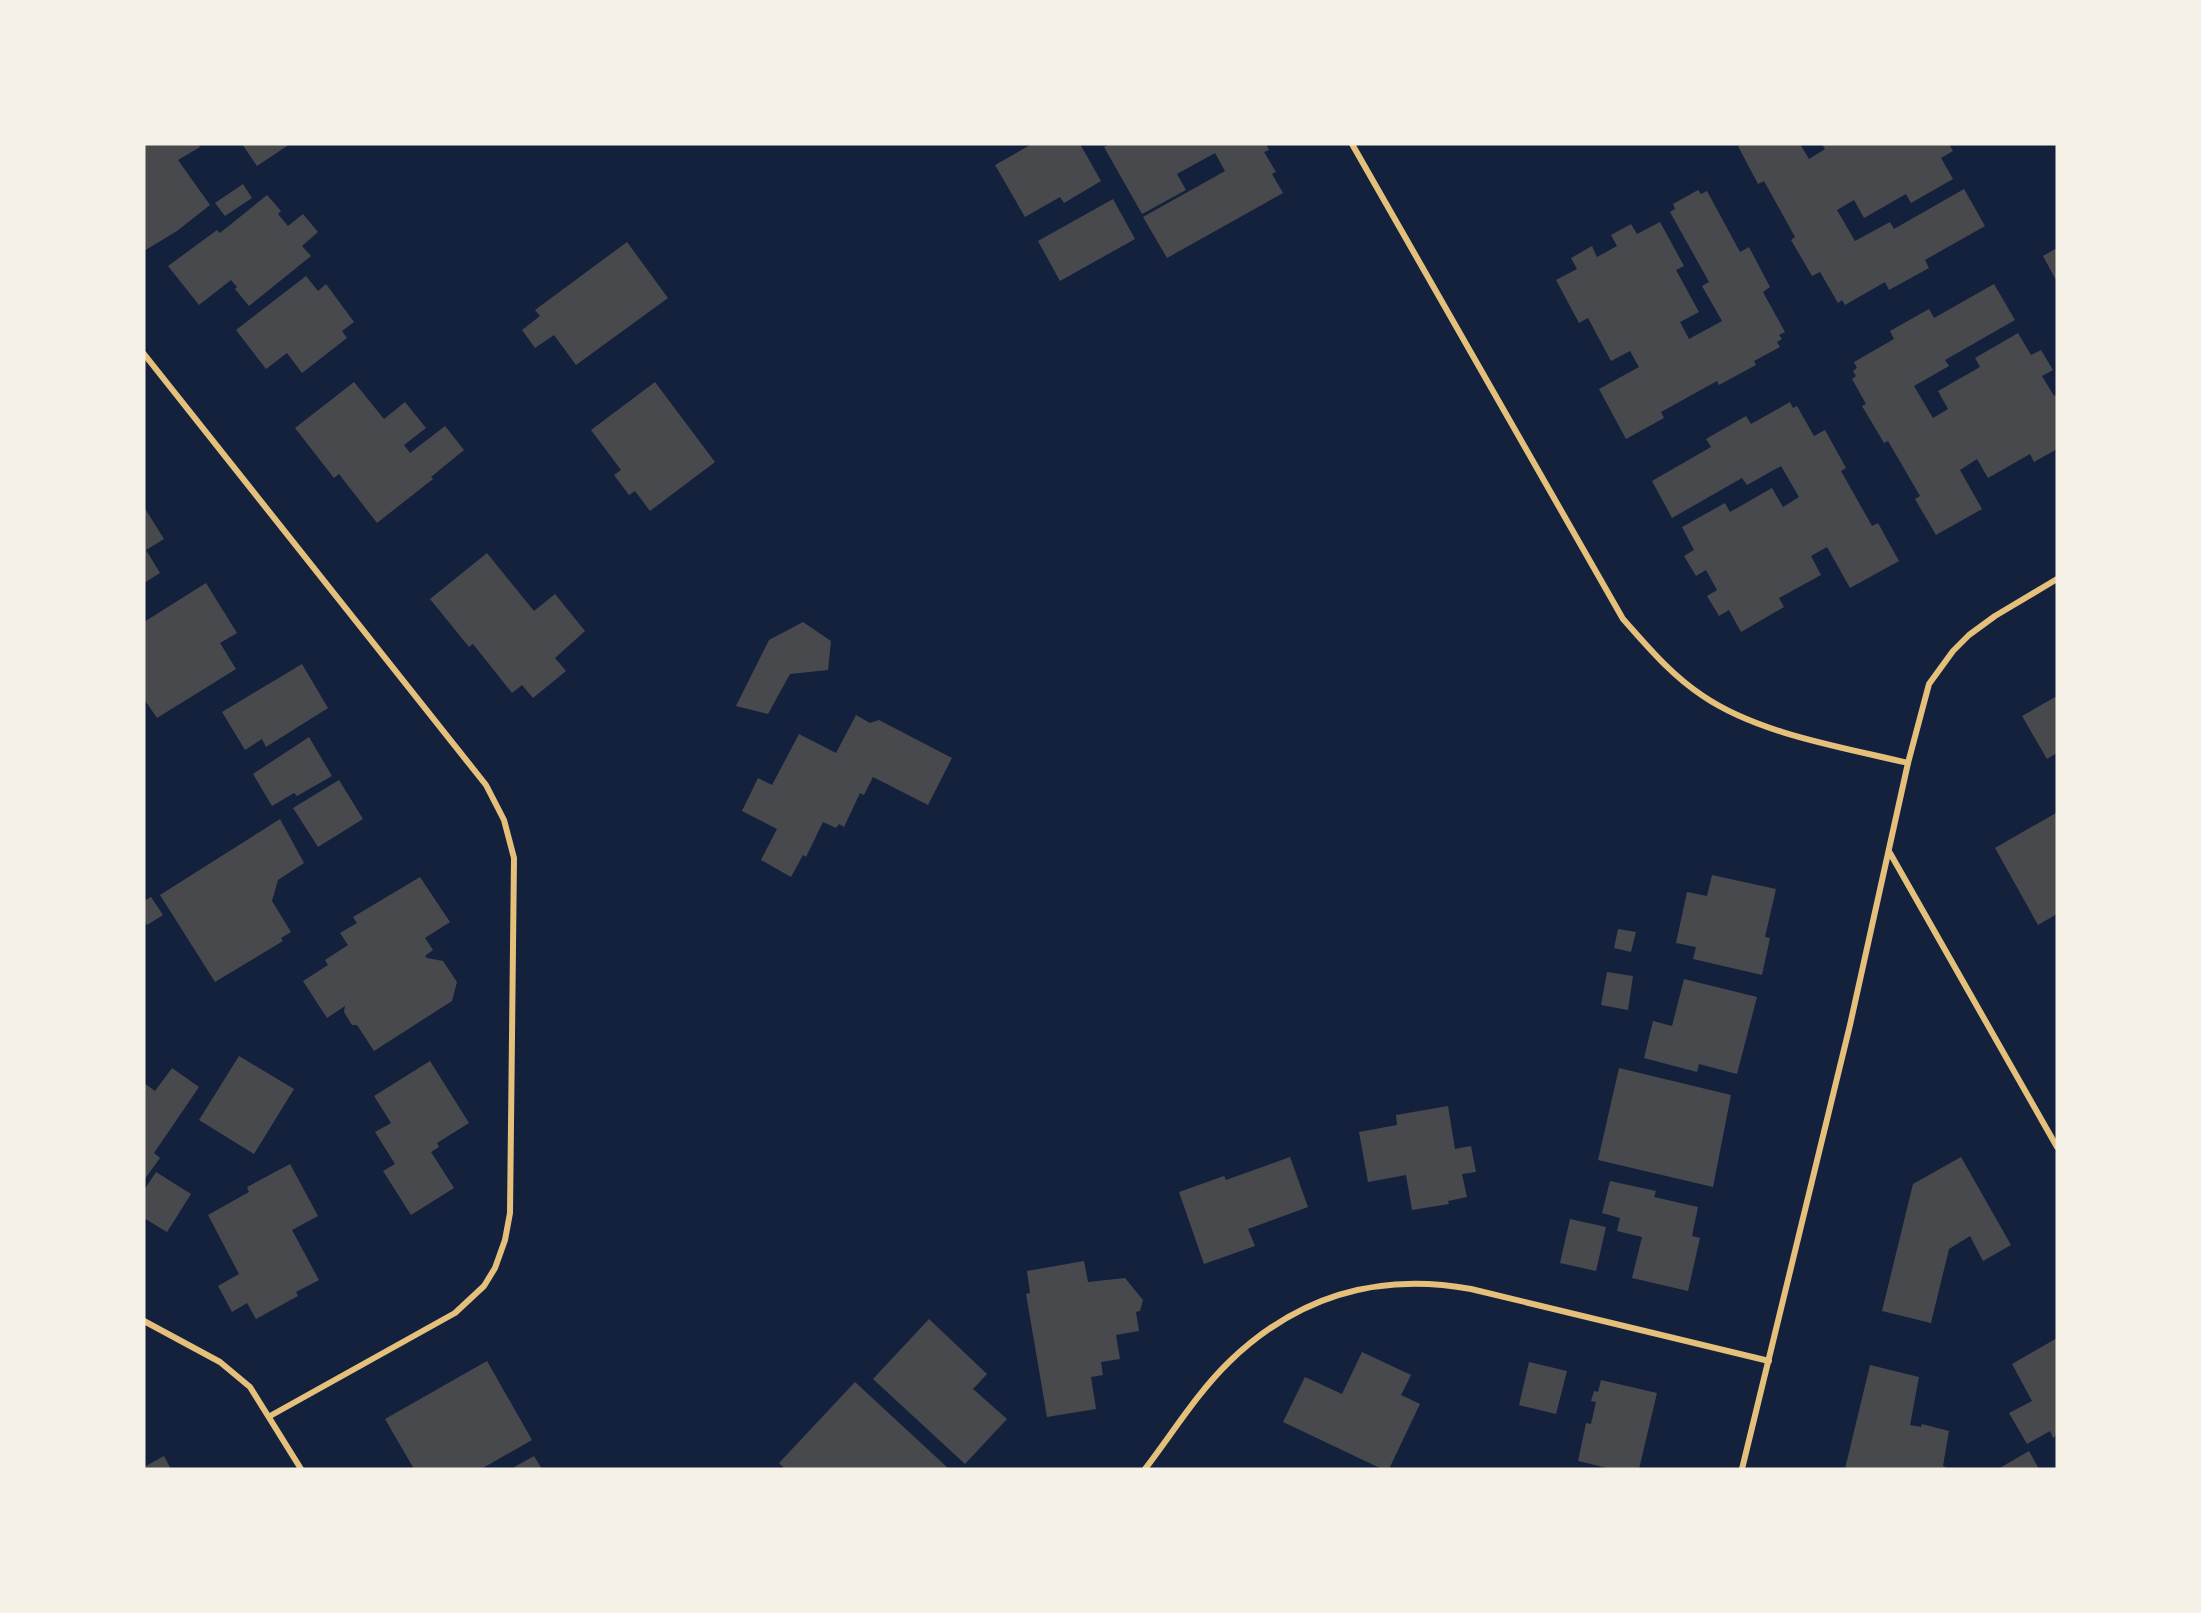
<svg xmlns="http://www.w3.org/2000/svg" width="2201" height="1613" font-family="Arial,sans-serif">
<rect width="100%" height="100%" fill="#14213d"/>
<!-- building -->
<g fill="#48494c">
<path d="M 144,144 L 198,144 L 200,147 L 178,160 L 210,205 L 177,231 L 144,251 Z"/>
<path d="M 242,144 L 290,144 L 257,166 Z"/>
<path d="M 1032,144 L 1080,144 L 1101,181 L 1064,203 L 1060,197 L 1025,217 L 995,165 Z"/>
<path d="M 1110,144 L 1266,144 L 1269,150 L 1264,152 L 1276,172 L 1272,174 L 1283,193 L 1167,258 L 1143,217 L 1225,171 L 1215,153 L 1177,174 L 1186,190 L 1142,214 L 1104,147 Z"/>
<path d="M 1742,144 L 1800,144 L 1809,159 L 1825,149 L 1822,144 L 1949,144 L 1953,151 L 1941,158 L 1953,179 L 1911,203 L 1906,194 L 1864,218 L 1854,200 L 1837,210 L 1855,241 L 1890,222 L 1894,229 L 1964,189 L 1985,226 L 1925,260 L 1929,268 L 1889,290 L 1885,282 L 1845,305 L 1842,300 L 1838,303 L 1820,272 L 1812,276 L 1791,240 L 1795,237 L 1764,181 L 1758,184 L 1738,146 Z"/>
<path d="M 243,184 L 252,198 L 225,216 L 215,203 Z"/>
<path d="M 1698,190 L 1701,194 L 1707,191 L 1740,252 L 1749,247 L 1770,287 L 1763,292 L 1785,332 L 1779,335 L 1782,339 L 1777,342 L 1780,347 L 1754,361 L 1756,365 L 1719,385 L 1717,381 L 1661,412 L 1664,418 L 1626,439 L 1599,389 L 1639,367 L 1630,351 L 1611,361 L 1588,318 L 1579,323 L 1556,280 L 1577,269 L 1571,258 L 1592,246 L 1597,257 L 1617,246 L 1611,235 L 1631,224 L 1637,234 L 1660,222 L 1684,266 L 1676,270 L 1699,312 L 1680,322 L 1689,339 L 1722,321 L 1702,286 L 1709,282 L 1670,212 L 1675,209 L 1673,204 Z"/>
<path d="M 267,195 L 281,211 L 278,214 L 288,226 L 303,214 L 318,232 L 302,246 L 311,256 L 249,306 L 235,289 L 237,287 L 231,280 L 199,305 L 168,266 L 217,230 L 220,233 Z"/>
<path d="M 1113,199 L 1135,239 L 1060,281 L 1038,241 Z"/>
<path d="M 627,242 L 668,298 L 576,365 L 554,335 L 535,348 L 522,330 L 540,316 L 535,310 Z"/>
<path d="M 2057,248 L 2057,282 L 2043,256 Z"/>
<path d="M 306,276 L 318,291 L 326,284 L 354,322 L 342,331 L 347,338 L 302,373 L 287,353 L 266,369 L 236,330 Z"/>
<path d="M 1994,284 L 2015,320 L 1945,360 L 1949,366 L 1914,386 L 1933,418 L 1948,409 L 1938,391 L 1980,367 L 1975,358 L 2018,333 L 2031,355 L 2041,350 L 2053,370 L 2042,376 L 2054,396 L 2057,394 L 2057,449 L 2034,462 L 2030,454 L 1988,478 L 1977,459 L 1960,470 L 1982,509 L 1936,535 L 1915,499 L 1920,496 L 1888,441 L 1884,443 L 1862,406 L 1866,404 L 1852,379 L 1856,376 L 1853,371 L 1857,368 L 1854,362 L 1894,339 L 1890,331 L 1929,309 L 1934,318 Z"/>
<path d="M 354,382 L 384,419 L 405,402 L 426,428 L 404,445 L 410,453 L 445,426 L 464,450 L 431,477 L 433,479 L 377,523 L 339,474 L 334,478 L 295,428 Z"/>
<path d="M 655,382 L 715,462 L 650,511 L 635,491 L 629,495 L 614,475 L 621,470 L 591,430 Z"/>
<path d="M 1790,402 L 1793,408 L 1797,406 L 1814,436 L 1825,430 L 1846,468 L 1841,471 L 1872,526 L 1878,523 L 1899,561 L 1850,588 L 1827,547 L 1811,556 L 1821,575 L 1779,598 L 1784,607 L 1741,632 L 1729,610 L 1719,616 L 1707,596 L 1717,590 L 1706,570 L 1696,576 L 1684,556 L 1694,550 L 1682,527 L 1725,503 L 1730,512 L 1772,488 L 1783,507 L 1799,497 L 1781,466 L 1747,485 L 1742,478 L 1672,518 L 1652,481 L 1711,447 L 1706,439 L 1746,416 L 1751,424 Z"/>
<path d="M 144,507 L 164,539 L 146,550 L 160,573 L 144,583 Z"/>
<path d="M 487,553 L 534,611 L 555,594 L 585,631 L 555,658 L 566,671 L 533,698 L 522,685 L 512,693 L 473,644 L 469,647 L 430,599 Z"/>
<path d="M 206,583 L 237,633 L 220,643 L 236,669 L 157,718 L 144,699 L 144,622 Z"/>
<path d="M 803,622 L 831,641 L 828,670 L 790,674 L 768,714 L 736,706 L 769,640 Z"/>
<path d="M 302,664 L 328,708 L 266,747 L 262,739 L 245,750 L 222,712 Z"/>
<path d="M 2057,696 L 2057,753 L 2047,759 L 2022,716 Z"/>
<path d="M 856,715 L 870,723 L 879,720 L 952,758 L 928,805 L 873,777 L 864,795 L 860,793 L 844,827 L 839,824 L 836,828 L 823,822 L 806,857 L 803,855 L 791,877 L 761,860 L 777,829 L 742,811 L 758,778 L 772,785 L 799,734 L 836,753 Z"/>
<path d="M 309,737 L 332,776 L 297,796 L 294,793 L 272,806 L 253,774 Z"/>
<path d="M 339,780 L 363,819 L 318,847 L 293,808 Z"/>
<path d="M 2056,813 L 2057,914 L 2038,925 L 1995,848 Z"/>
<path d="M 280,819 L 304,863 L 278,880 L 272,901 L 291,932 L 281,938 L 283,941 L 215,982 L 160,895 Z"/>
<path d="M 1712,875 L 1776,889 L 1765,937 L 1770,938 L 1762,975 L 1693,959 L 1696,947 L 1676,943 L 1687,892 L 1707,896 Z"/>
<path d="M 420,877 L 450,922 L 425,938 L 433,950 L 425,956 L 427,958 L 443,961 L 457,982 L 452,1001 L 374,1051 L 357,1025 L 352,1025 L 344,1012 L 345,1006 L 327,1018 L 303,981 L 328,965 L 325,960 L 348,945 L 340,933 L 357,923 L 353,917 Z"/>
<path d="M 151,897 L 163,915 L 147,925 L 144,920 L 144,901 Z"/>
<path d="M 1618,929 L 1636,932 L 1631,952 L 1614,948 Z"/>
<path d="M 1607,972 L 1633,976 L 1628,1010 L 1601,1005 Z"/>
<path d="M 1684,979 L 1757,997 L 1737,1074 L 1699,1064 L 1697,1072 L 1644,1058 L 1653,1021 L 1672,1026 Z"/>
<path d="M 239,1056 L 294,1089 L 254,1154 L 199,1120 Z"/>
<path d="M 430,1061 L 469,1123 L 437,1143 L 439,1147 L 431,1152 L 454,1188 L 411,1215 L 383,1171 L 395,1164 L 375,1132 L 391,1123 L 374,1096 Z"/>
<path d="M 172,1068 L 199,1087 L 154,1153 L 160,1158 L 144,1180 L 144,1083 L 155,1091 Z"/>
<path d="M 1619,1068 L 1731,1095 L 1713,1187 L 1598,1160 Z"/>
<path d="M 1448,1106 L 1455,1149 L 1471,1146 L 1476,1172 L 1462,1174 L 1467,1197 L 1448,1201 L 1449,1204 L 1412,1210 L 1406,1175 L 1368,1182 L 1359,1132 L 1397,1125 L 1396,1115 Z"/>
<path d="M 1290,1157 L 1308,1207 L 1248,1229 L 1255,1246 L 1204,1264 L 1179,1192 L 1224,1176 L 1226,1180 Z"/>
<path d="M 1961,1157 L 2011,1245 L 1983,1261 L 1970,1236 L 1949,1249 L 1931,1323 L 1882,1311 L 1913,1184 Z"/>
<path d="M 290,1164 L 318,1216 L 292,1230 L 319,1280 L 296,1292 L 298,1296 L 256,1319 L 247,1303 L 232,1312 L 218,1286 L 239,1274 L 208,1215 L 249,1192 L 247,1187 Z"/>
<path d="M 156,1172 L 191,1194 L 167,1232 L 144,1218 L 144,1190 Z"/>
<path d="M 1610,1181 L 1656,1191 L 1654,1197 L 1698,1207 L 1692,1236 L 1700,1238 L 1688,1291 L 1632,1278 L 1642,1237 L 1617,1231 L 1620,1218 L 1602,1213 Z"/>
<path d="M 1570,1219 L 1606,1227 L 1596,1271 L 1560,1263 Z"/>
<path d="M 1084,1261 L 1088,1282 L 1125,1278 L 1143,1300 L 1140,1311 L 1136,1312 L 1139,1331 L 1116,1335 L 1120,1359 L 1101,1362 L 1103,1375 L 1091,1377 L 1096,1409 L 1047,1417 L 1026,1294 L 1030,1293 L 1027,1271 Z"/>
<path d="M 929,1319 L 987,1374 L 973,1389 L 1007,1419 L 965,1464 L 873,1379 Z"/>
<path d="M 2057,1338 L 2057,1435 L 2053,1438 L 2050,1431 L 2027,1444 L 2009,1413 L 2032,1401 L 2012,1364 Z"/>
<path d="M 1362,1352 L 1411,1375 L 1401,1395 L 1420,1404 L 1389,1469 L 1382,1469 L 1283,1422 L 1305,1377 L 1342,1394 Z"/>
<path d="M 487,1361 L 532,1440 L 481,1469 L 414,1469 L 385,1419 Z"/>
<path d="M 1529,1362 L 1567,1371 L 1556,1414 L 1519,1405 Z"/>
<path d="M 1870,1365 L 1919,1377 L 1910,1425 L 1921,1427 L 1922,1424 L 1949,1431 L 1943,1466 L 1950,1469 L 1845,1469 Z"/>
<path d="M 1601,1380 L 1657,1393 L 1639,1469 L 1612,1469 L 1578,1461 L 1586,1423 L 1591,1424 L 1596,1402 L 1591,1401 L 1594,1391 L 1598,1392 Z"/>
<path d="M 855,1382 L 949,1469 L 785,1469 L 779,1463 Z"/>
<path d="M 2029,1451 L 2039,1469 L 1998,1469 Z"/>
<path d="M 164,1456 L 171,1469 L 144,1469 L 144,1467 Z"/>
<path d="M 534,1456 L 542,1469 L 511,1469 Z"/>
</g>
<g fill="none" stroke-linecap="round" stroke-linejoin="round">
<!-- minor -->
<g stroke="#e5c07b" stroke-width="6">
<path d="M 1352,144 L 1623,619 C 1648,647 1671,675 1703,696 C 1759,734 1842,747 1908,763"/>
<path d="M 144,354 L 486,785 L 504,820 L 514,858 L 510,1213 L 505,1240 L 495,1268 L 484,1286 L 455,1313 L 270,1416"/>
<path d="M 1890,853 L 2057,1147"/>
<path d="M 144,1321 L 220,1362 L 250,1387 L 301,1469"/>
<path d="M 1145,1469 C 1172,1434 1197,1393 1229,1362 C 1298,1295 1378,1272 1471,1289 L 1769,1361"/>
<path d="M 1742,1469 L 1850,1025 L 1908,763 L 1929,684 L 1953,651 L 1969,635 L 1995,616 L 2057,579"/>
</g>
</g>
<!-- border -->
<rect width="2201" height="1613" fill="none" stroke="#f6f1e7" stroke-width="291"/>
</svg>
